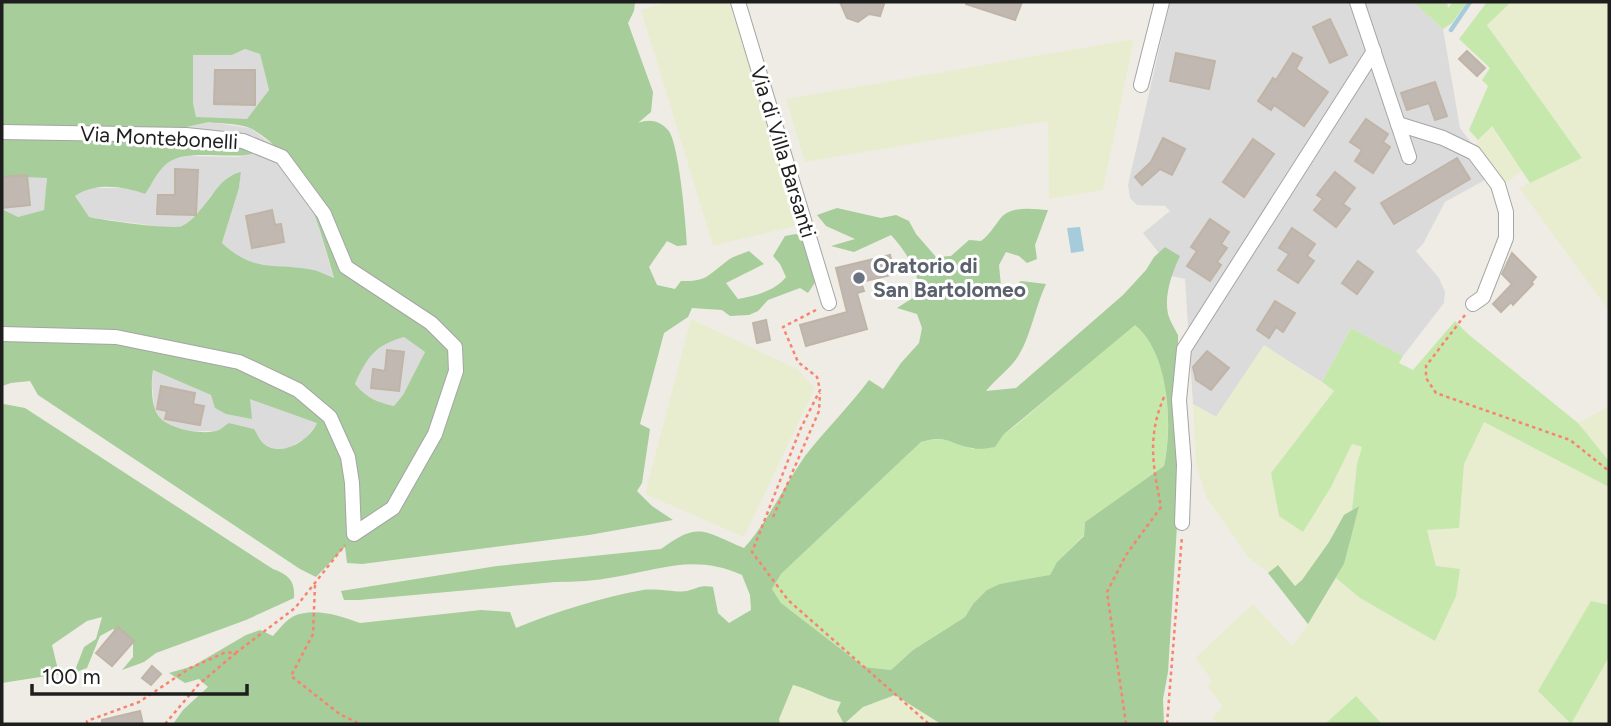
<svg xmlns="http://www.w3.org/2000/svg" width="1611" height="726" font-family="Figtree,sans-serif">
<rect width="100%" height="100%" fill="#efece5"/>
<!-- residential -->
<g fill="#dcdbdb">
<path d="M 1170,2 L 1413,2 L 1443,29 L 1460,128 L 1493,171 L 1483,181 L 1445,202 L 1423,244 L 1416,251 L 1439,278 L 1445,292 L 1444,303 L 1403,356 L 1351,328 L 1322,382 L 1264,346 L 1216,417 L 1193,404 L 1185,279 L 1171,276 L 1179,256 L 1165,247 L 1159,253 L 1143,233 L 1170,211 L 1165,206 L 1137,205 L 1130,198 L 1128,185 Z"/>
<path d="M 245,49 L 260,54 L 269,90 L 247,120 L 196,117 L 193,103 L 193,55 L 232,55 Z"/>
<path d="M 209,122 L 250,128 L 282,152 L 314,211 L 334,279 L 250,263 L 238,257 L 222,243 L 239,188 L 241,172 L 211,195 L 204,207 L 184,226 L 170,228 L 88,217 L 75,196 L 85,188 L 130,188 L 145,194 L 163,166 L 174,159 L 187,156 L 242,157 L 167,131 Z"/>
<path d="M 21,175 L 47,177 L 46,196 L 44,210 L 18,217 L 2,209 L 2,176 Z"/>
<path d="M 404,337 L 425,352 L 403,395 L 394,406 L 375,402 L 364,394 L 355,384 L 365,361 L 384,342 Z"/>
<path d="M 153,370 L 211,395 L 249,398 L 318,423 L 306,438 L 288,448 L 275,449 L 263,444 L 254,429 L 229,423 L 218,431 L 186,431 L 164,423 L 155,413 L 152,384 Z"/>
</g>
<!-- farmland -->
<g fill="#e9edd0">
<path d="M 669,2 L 729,2 L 799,225 L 713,246 L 641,10 Z"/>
<path d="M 1511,2 L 1609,2 L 1609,311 L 1519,188 L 1582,158 L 1487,24 Z"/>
<path d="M 1134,39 L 1103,190 L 1049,199 L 1048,121 L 805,162 L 786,99 Z"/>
<path d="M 1491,126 L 1522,171 L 1504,184 L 1474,146 Z"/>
<path d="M 691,319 L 797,369 L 815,388 L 744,537 L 645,494 Z"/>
<path d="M 1264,345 L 1334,391 L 1271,473 L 1303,531 L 1331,487 L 1352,444 L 1362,447 L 1357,464 L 1352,510 L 1344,515 L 1329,542 L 1302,580 L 1295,586 L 1278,565 L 1268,573 L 1248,557 L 1206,497 L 1196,464 L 1193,404 L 1216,417 Z"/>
<path d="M 1609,406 L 1609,461 L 1578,423 Z"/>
<path d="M 1484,421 L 1609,487 L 1609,605 L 1591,602 L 1538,691 L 1571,724 L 1609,657 L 1609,724 L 1382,724 L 1356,697 L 1325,724 L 1217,724 L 1212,718 L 1223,706 L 1208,688 L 1211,679 L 1195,658 L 1253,604 L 1292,646 L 1308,624 L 1336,578 L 1360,598 L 1436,640 L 1460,570 L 1436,567 L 1427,529 L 1459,528 L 1464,464 Z"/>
<path d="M 793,685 L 807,688 L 827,699 L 863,707 L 895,695 L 941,724 L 780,724 L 778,719 Z"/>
</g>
<!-- grass -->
<g fill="#c6e8ac">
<path d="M 1413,2 L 1447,2 L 1448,8 L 1453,2 L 1467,2 L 1452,23 L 1443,29 Z"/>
<path d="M 1487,2 L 1511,2 L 1487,25 L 1582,158 L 1530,183 L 1492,126 L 1478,140 L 1469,130 L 1488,86 L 1482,80 L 1490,68 L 1459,39 Z"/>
<path d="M 1455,321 L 1468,334 L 1578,423 L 1609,461 L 1609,487 L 1484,422 L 1464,464 L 1459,528 L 1427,530 L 1436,566 L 1460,569 L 1456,596 L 1435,641 L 1360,598 L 1336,578 L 1344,564 L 1358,506 L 1352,510 L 1357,464 L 1362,447 L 1352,444 L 1331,487 L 1303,532 L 1279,516 L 1271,473 L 1334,391 L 1322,382 L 1351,328 L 1403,356 L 1399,363 L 1413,370 Z"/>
<path d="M 1135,324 C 1144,332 1151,339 1156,350 C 1169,381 1171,434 1164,466 L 1085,522 L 1084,535 L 1057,562 L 1050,575 L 973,604 L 965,617 L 913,650 L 891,670 L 864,667 L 781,603 L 772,589 L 781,574 L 921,442 C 940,436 955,441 973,449 L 1003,435 L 1015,426 Z"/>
<path d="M 1591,601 L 1609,605 L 1609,657 L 1571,724 L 1538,691 Z"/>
<path d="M 1356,696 L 1382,724 L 1325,724 Z"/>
</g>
<!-- forest -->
<g fill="#a6cd9a" fill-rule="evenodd">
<path d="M 2,2 L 635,2 L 634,11 L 628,23 L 653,92 L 651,112 L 638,123 C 649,119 659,120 668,130 C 679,142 686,225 687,245 L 677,246 L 667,241 L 649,267 L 657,285 L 675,289 L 681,281 C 707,282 708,275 727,261 C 733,256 742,254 749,251 L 764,264 L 726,283 L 738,299 C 755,296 775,291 786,277 L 780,264 L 773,256 L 785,236 L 796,234 L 805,239 L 818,278 L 808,293 L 800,288 L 768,300 L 758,311 L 749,315 L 730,316 L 722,310 L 692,308 L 688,317 L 664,333 L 640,424 L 650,429 L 642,483 L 637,491 L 652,506 L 673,520 L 589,535 L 362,564 L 347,563 L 345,547 L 316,577 L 300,569 L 38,395 L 30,381 L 11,383 L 2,386 L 2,209 L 18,217 L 44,210 L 47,178 L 2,176 ZM 245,49 L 260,54 L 269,90 L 247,119 L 196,117 L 193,103 L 193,55 L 232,55 ZM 209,122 C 221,124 241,123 252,129 C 303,157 319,226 334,278 C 327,276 320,271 313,270 C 272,262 256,274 222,243 L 239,188 L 241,172 C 221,177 215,193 202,208 C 197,214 189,223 182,226 C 171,230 102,220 89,217 L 75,196 C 94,182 124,186 145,194 C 151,186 156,174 164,166 C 183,146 229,161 255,153 L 244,143 L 168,131 ZM 404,337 L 425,352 L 403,395 L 394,406 C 376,402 367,398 355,384 C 367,357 375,345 404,337 ZM 153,370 L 211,395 L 215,408 L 226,414 L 252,419 L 250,399 L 317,423 C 310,440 281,458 264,444 C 260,441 257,433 254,429 L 229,423 C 225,425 223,428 219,430 C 204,436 165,429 157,414 C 151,403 151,381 153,370 Z"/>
<path d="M 837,208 L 881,218 L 896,215 L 909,221 L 916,234 L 936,257 L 951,256 L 969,240 L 981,241 C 990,234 993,228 1000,219 C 1011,205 1032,209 1048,210 L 1035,245 L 1037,259 L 1027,263 L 1019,256 L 1006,252 L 999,265 L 1001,286 L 1010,290 L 1021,281 L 1046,284 C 1036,305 1031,334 1020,353 C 1012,368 996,378 986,391 L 1016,388 L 1123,295 L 1146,270 L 1154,257 L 1165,247 L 1180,256 C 1172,273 1164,295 1168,314 C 1170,321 1175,329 1178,335 L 1178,509 L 1168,672 L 1163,699 L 1164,724 L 941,724 L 895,695 L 863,707 L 844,724 L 837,711 L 841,702 C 824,699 810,689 793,685 L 779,719 L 780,724 L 173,724 L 183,710 L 208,687 L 199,679 L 185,683 L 169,673 L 193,666 L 246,635 L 260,630 L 273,636 C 279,629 286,620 294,616 C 314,607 341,616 360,623 L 481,610 L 510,612 L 516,628 C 555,612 602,597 643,590 C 658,588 677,593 687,591 C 699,588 699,585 713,587 L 718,613 L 729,623 L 751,610 L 750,595 L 742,575 C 695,554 663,569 615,577 C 595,581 575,582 555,582 L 359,600 L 344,600 L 341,591 L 497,566 L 661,549 C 699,521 703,531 744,548 C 769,520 784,486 805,456 C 825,430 849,407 869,380 L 883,389 L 901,363 L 919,343 L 922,328 L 917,314 L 897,308 L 919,294 C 920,273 905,250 891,235 L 854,252 L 831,246 L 855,239 L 826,226 L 817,215 ZM 1135,325 C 1169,352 1173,425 1164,466 L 1085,522 L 1084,536 L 1057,562 L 1050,575 L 1000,584 L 987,590 L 973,604 L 965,617 L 913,650 L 891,670 L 864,667 L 781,603 L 772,589 L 781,574 L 921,442 C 946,434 950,444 972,448 C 979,450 988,448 995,447 L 1003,435 Z"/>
<path d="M 4,404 L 25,408 L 273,569 C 289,575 295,581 294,598 L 246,620 L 156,653 L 144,662 L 122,670 L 133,657 L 133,643 L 113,629 L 100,636 L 87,668 L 74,673 L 84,647 L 96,639 L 102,617 L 87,621 L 52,645 L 59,674 L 2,683 L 2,405 Z"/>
<path d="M 1359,506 L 1344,564 L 1308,624 L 1268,573 L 1278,565 L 1295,586 L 1302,580 L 1329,542 L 1344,515 Z"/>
</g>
<!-- water -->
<path fill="#a6ccdc" d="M 1080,227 L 1084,251 L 1071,253 L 1067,228 Z"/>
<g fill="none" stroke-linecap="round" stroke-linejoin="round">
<!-- stream -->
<path stroke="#a6ccdc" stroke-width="4.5" d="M 1451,30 L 1470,2"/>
</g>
<!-- building -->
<g fill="#c0b8b1" stroke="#c0b4a7" stroke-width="2">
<path d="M 840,2 L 879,2 L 884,4 L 880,16 L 869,14 L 858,22 L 847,18 Z"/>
<path d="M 966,2 L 1022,2 L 1015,20 L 966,4 Z"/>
<path d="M 1330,19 L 1347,55 L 1330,63 L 1313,27 Z"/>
<path d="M 1467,51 L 1485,68 L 1477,76 L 1459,59 Z"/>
<path d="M 1176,53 L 1215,61 L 1209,89 L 1170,81 Z"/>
<path d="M 1293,53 L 1302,58 L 1296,69 L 1328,92 L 1304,126 L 1274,105 L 1271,110 L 1258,101 L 1273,78 L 1276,80 Z"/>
<path d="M 215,70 L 255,70 L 255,105 L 214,104 Z"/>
<path d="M 1435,82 L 1447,116 L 1435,120 L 1429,103 L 1407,110 L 1401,93 Z"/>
<path d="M 1366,119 L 1388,134 L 1383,142 L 1390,147 L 1373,173 L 1355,161 L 1362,150 L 1350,142 Z"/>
<path d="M 1163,138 L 1185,149 L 1172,175 L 1160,169 L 1142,185 L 1135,177 L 1151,162 Z"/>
<path d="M 1253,139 L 1274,154 L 1244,197 L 1223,182 Z"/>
<path d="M 1457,158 L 1470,179 L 1394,224 L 1381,203 Z"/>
<path d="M 175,169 L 198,170 L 196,215 L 157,214 L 158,195 L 175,195 Z"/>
<path d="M 1335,172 L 1355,188 L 1343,204 L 1350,209 L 1336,227 L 1314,210 L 1323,199 L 1317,195 Z"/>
<path d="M 27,175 L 30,205 L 2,208 L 2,177 Z"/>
<path d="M 272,210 L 275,225 L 281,224 L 284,242 L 252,248 L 246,216 Z"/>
<path d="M 1210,219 L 1229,232 L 1221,244 L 1227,248 L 1217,262 L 1221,265 L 1210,281 L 1187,266 L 1197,251 L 1191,247 Z"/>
<path d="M 1292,228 L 1315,244 L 1307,256 L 1314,261 L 1298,283 L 1278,270 L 1289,254 L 1279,248 Z"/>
<path d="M 1512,253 L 1536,277 L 1531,283 L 1533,284 L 1513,305 L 1511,302 L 1501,312 L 1493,304 L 1512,284 L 1502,274 Z"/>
<path d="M 890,255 L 895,274 L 861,282 L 864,291 L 857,293 L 867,329 L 806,346 L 800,325 L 847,312 L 836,268 Z"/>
<path d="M 1358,261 L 1373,272 L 1357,294 L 1342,283 Z"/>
<path d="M 1275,301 L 1295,313 L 1283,332 L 1276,327 L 1269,338 L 1257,330 Z"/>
<path d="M 766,320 L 770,340 L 757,343 L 753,323 Z"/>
<path d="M 387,350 L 404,352 L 399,391 L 371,388 L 373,369 L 385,371 Z"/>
<path d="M 1207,351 L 1229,368 L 1211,390 L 1196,380 L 1193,367 Z"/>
<path d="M 161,386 L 195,393 L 193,404 L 204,406 L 200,425 L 165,419 L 167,411 L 157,409 Z"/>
<path d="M 118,627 L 134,641 L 112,666 L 96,653 Z"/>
<path d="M 152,666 L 161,674 L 151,685 L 142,678 Z"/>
<path d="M 140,711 L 143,724 L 102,724 L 102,720 Z"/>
</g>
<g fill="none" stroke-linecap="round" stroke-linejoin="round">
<!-- minor casing -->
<g stroke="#a5a5a5" stroke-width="16">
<g id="minor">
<path d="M 738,2 L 829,303"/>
<path d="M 1357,2 L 1409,157"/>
<path d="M 1141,85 L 1162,2"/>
<path d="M 1398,124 L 1443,138 L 1474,153 L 1498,185 L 1506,212 L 1506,238 L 1483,297 L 1473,304"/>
<path d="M 2,132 L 186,135 L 243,141 L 282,157 L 324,214 L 346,267 L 431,323 L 455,347 L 456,371 L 435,434 L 393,508 L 354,534 L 352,483 L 348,457 L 330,417 L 298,390 L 239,362 L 116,337 L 2,334"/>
<path d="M 1182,523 L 1184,465 L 1179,400 L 1184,349 L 1374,51"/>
</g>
</g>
<!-- path -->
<g stroke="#f6846e" stroke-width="2.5" stroke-dasharray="3.5 3.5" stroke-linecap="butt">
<path d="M 816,310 L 783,327 L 798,362 L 817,377 L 820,390 L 800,430 L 752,552 L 788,600 L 929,724"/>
<path d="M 1465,315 L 1426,366 L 1426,378 L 1436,393 L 1570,440 L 1609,471"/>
<path d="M 773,517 L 819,411 L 820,393"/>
<path d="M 315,585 L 313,634 L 291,676 L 341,715 L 360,724"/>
<path d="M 87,724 L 87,721 L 139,702 L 190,668 L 224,653 L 237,652 L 295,608 L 345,545"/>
<path d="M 165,724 L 198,685 L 237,652"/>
<path d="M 1126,724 L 1107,592 L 1126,555 L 1161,507 C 1153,466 1147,437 1164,397"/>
<path d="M 1167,724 L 1182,536"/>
</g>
<!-- minor -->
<use href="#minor" stroke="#fff" stroke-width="14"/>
</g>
<!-- markers -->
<circle fill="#6b7280" stroke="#fff" stroke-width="2.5" cx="859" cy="278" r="7"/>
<g text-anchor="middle" stroke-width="6" stroke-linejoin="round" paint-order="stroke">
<!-- street labels -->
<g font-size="21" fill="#1e1e1e" stroke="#fff">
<text transform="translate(159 138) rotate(3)" y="7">Via Montebonelli</text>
<text transform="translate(783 152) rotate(73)" y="7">Via di Villa Barsanti</text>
</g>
<!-- worship labels -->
<g font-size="21" font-weight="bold" fill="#5b616d" stroke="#fff" text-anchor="start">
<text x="873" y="273">Oratorio di<tspan x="873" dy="24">San Bartolomeo</tspan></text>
</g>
</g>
<!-- border -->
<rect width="1611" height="726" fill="none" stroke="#1e1e1e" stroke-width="7"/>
<!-- scale -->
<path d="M32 684v10h215v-10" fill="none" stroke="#1e1e1e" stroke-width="3.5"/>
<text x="42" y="684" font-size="21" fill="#1e1e1e" stroke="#ffffff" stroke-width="5" paint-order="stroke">100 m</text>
</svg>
